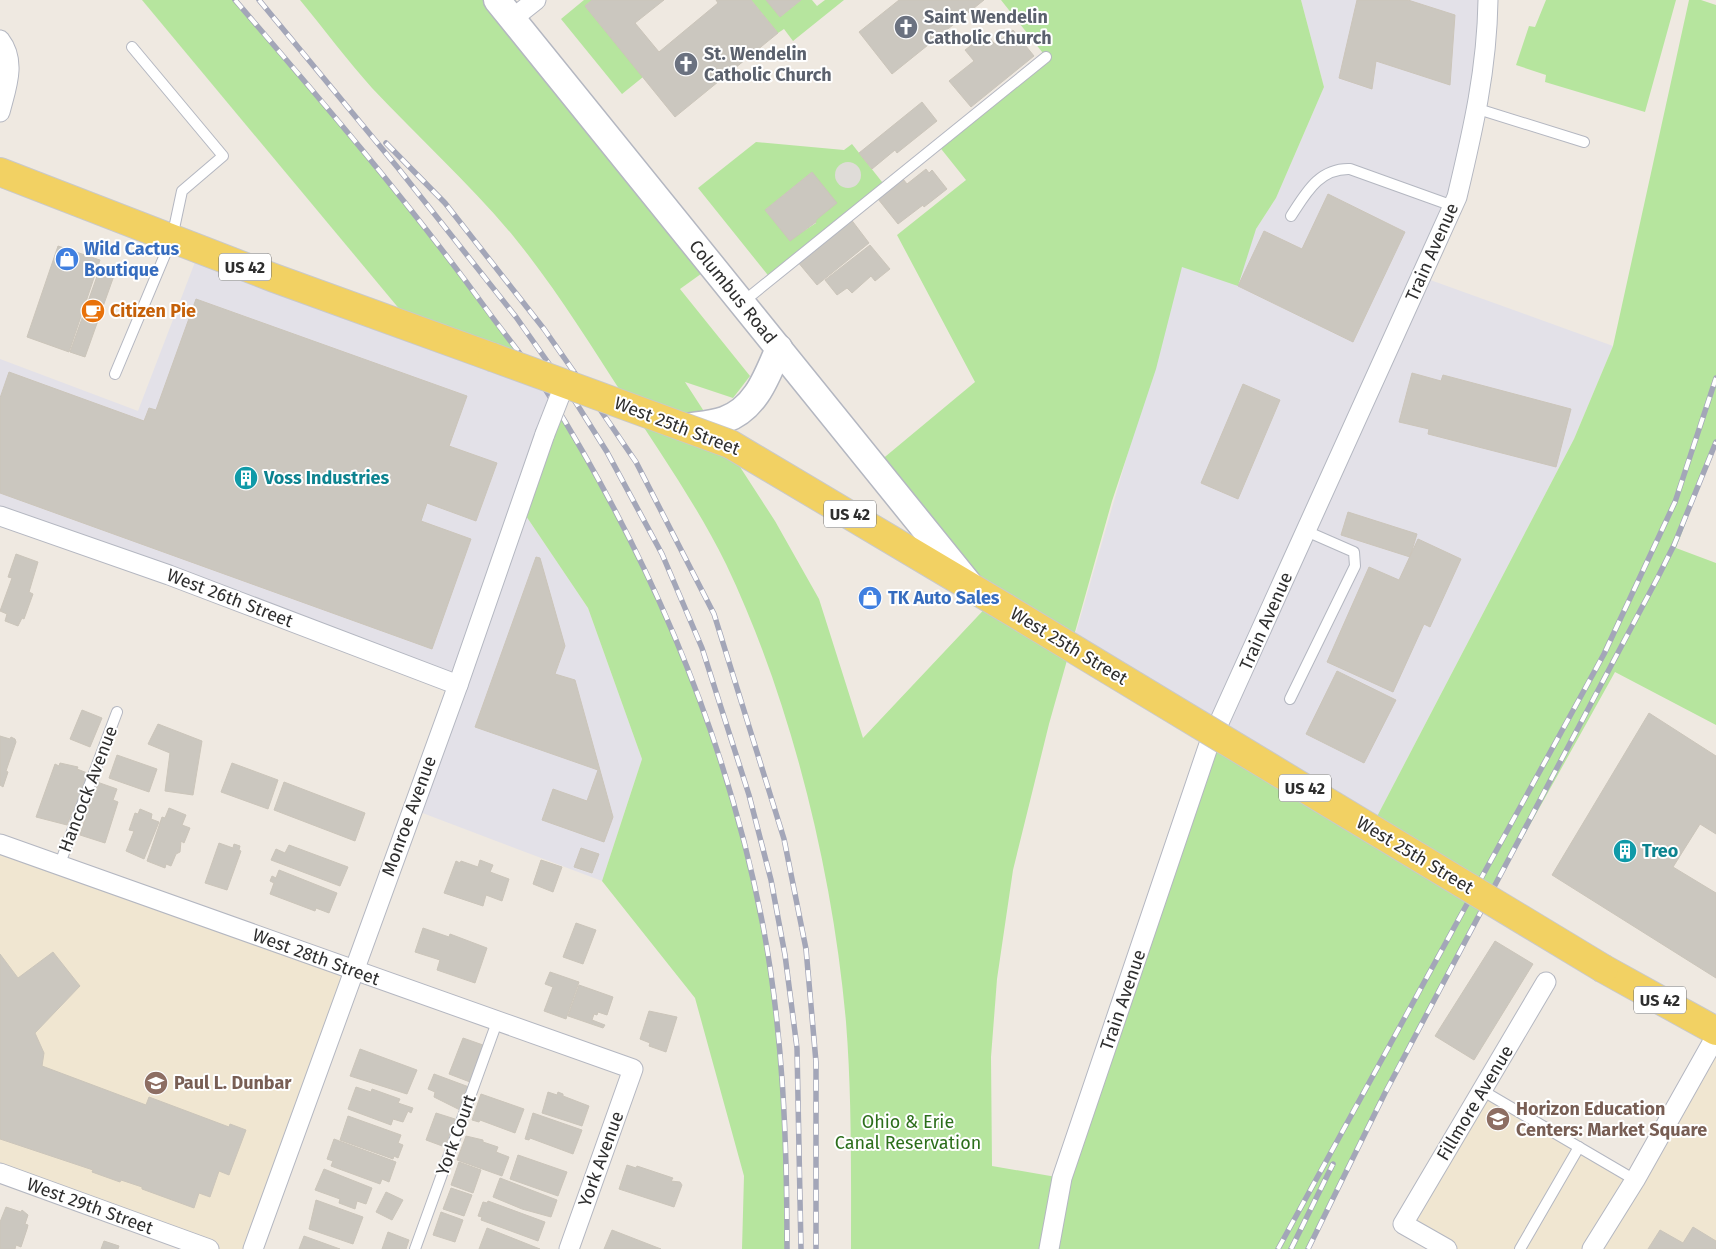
<svg xmlns="http://www.w3.org/2000/svg" width="1716" height="1249" font-family="'Fira Sans',sans-serif">
<rect width="100%" height="100%" fill="#efe9e1"/>
<!-- industrial -->
<g fill="#e3e1e8">
<path d="M 1301,0 L 1488,0 L 1478,109 L 1422,277 L 1613,346 L 1574,439 L 1371,828 L 1072,646 L 1182,266 L 1256,229 L 1276,198 L 1324,87 Z"/>
<path d="M 200,249 L 565,383 L 520,507 L 588,608 L 642,759 L 602,881 L 412,809 L 455,687 L 0,516 L 0,359 L 138,411 Z"/>
</g>
<!-- education -->
<g fill="#f0e6d1">
<path d="M 0,844 L 353,970 L 253,1249 L 209,1249 L 0,1173 Z"/>
<path d="M 1716,1036 L 1716,1249 L 1447,1249 L 1403,1224 L 1483,1091 L 1635,1180 Z"/>
</g>
<!-- green -->
<g fill="#b6e59e" fill-rule="evenodd">
<path d="M 142,0 L 235,0 L 433,236 L 532,371 L 416,329 Z"/>
<path d="M 300,0 L 497,0 L 712,266 L 680,289 L 750,376 L 733,398 L 685,382 L 775,521 L 819,599 L 863,738 L 993,600 L 874,466 L 975,382 L 897,235 L 966,180 L 938,145 L 1046,57 L 1001,0 L 1301,0 L 1324,87 L 1276,198 L 1256,229 L 1238,286 L 1182,267 L 1156,369 L 1112,501 L 1049,724 L 1013,870 L 997,979 L 991,1057 L 992,1166 L 1062,1178 L 1208,747 L 1371,828 L 1574,439 L 1613,346 L 1689,0 L 1701,0 L 1716,5 L 1716,444 L 1676,548 L 1716,563 L 1716,725 L 1615,672 L 1437,992 L 1308,1249 L 851,1249 C 851,1174 852,1097 846,1022 C 833,872 791,700 726,564 C 697,505 658,450 623,395 C 588,341 554,286 514,237 C 470,184 419,138 372,88 C 347,60 324,29 300,0 Z"/>
<path d="M 584,0 L 592,0 L 585,6 L 643,77 L 622,94 L 561,19 Z"/>
<path d="M 751,0 L 767,0 L 780,17 L 801,0 L 812,0 L 817,6 L 825,0 L 844,0 L 793,41 L 784,29 L 778,33 Z"/>
<path d="M 1546,0 L 1676,0 L 1645,112 L 1545,82 L 1546,75 L 1516,65 L 1529,26 L 1535,27 Z"/>
<path d="M 756,142 L 844,150 L 852,144 L 886,187 L 771,279 L 698,188 ZM 812,172 L 816,223 L 790,240 L 765,210 Z"/>
<path d="M 556,408 C 618,512 675,621 714,736 C 770,901 787,1075 787,1249 L 742,1249 L 744,1176 L 695,998 L 602,881 L 642,759 L 588,608 L 520,507 Z"/>
</g>
<!-- plaza -->
<circle fill="#dfdcd8" cx="848" cy="175" r="13"/>
<!-- building -->
<g fill="#cbc7bf" stroke="#cbc5ba">
<path d="M 592,0 L 664,0 L 635,23 L 659,52 L 718,3 L 716,0 L 751,0 L 778,33 L 675,117 L 585,6 Z"/>
<path d="M 766,0 L 801,0 L 780,17 Z"/>
<path d="M 899,0 L 984,0 L 892,74 L 859,32 Z"/>
<path d="M 1357,0 L 1408,0 L 1455,15 L 1450,85 L 1376,61 L 1372,89 L 1339,78 Z"/>
<path d="M 1013,30 L 1034,56 L 971,107 L 949,81 L 974,61 L 965,50 L 986,34 L 995,44 Z"/>
<path d="M 922,102 L 937,121 L 897,153 L 895,150 L 872,169 L 859,153 Z"/>
<path d="M 926,169 L 929,173 L 932,170 L 947,189 L 924,207 L 923,205 L 898,224 L 878,199 L 903,179 L 907,184 Z"/>
<path d="M 812,172 L 837,203 L 816,220 L 816,222 L 790,241 L 765,210 Z"/>
<path d="M 1328,194 L 1405,232 L 1353,342 L 1238,286 L 1264,231 L 1302,249 Z"/>
<path d="M 850,218 L 869,243 L 817,285 L 797,261 Z"/>
<path d="M 870,245 L 890,269 L 875,281 L 871,276 L 852,293 L 847,288 L 837,295 L 825,280 Z"/>
<path d="M 58,246 L 100,260 L 69,352 L 27,337 Z"/>
<path d="M 101,265 L 116,270 L 85,357 L 70,352 Z"/>
<path d="M 196,299 L 467,396 L 449,446 L 497,463 L 476,521 L 427,503 L 421,521 L 471,539 L 432,649 L 0,493 L 0,398 L 9,372 L 144,421 L 149,408 L 156,410 Z"/>
<path d="M 1412,373 L 1441,381 L 1443,375 L 1571,409 L 1556,467 L 1428,434 L 1429,429 L 1399,422 Z"/>
<path d="M 1243,384 L 1280,400 L 1238,499 L 1201,483 Z"/>
<path d="M 1348,512 L 1417,534 L 1410,557 L 1341,535 Z"/>
<path d="M 1418,539 L 1461,559 L 1430,627 L 1424,624 L 1393,692 L 1327,662 L 1369,567 L 1399,580 Z"/>
<path d="M 16,554 L 38,562 L 29,592 L 33,594 L 24,619 L 22,618 L 18,626 L 5,621 L 7,614 L 0,611 L 12,578 L 8,577 Z"/>
<path d="M 536,557 L 540,558 L 565,646 L 555,674 L 575,680 L 613,817 L 604,842 L 542,820 L 553,789 L 587,801 L 598,770 L 475,727 Z"/>
<path d="M 1337,671 L 1396,700 L 1364,763 L 1306,734 Z"/>
<path d="M 82,710 L 102,718 L 90,747 L 70,739 Z"/>
<path d="M 1649,713 L 1716,756 L 1716,834 L 1700,824 L 1673,867 L 1716,893 L 1716,978 L 1552,875 Z"/>
<path d="M 158,724 L 202,741 L 193,795 L 165,791 L 170,753 L 148,744 Z"/>
<path d="M 0,736 L 10,739 L 11,737 L 15,739 L 16,742 L 6,771 L 8,772 L 3,787 L 0,785 Z"/>
<path d="M 117,755 L 157,769 L 149,792 L 109,778 Z"/>
<path d="M 60,763 L 78,767 L 77,769 L 90,774 L 77,811 L 73,810 L 67,825 L 36,817 L 55,764 L 59,766 Z"/>
<path d="M 232,763 L 278,780 L 268,809 L 221,792 Z"/>
<path d="M 97,782 L 117,789 L 113,800 L 118,802 L 105,843 L 80,835 Z"/>
<path d="M 284,782 L 365,813 L 355,841 L 274,810 Z"/>
<path d="M 169,808 L 186,815 L 182,825 L 190,828 L 184,843 L 181,841 L 180,852 L 176,854 L 171,866 L 166,864 L 165,868 L 147,861 L 162,817 L 165,818 Z"/>
<path d="M 140,809 L 152,814 L 151,819 L 159,822 L 144,859 L 126,851 L 134,831 L 129,830 L 135,813 L 138,814 Z"/>
<path d="M 219,843 L 233,848 L 234,844 L 240,846 L 239,850 L 241,851 L 227,890 L 205,883 Z"/>
<path d="M 289,845 L 348,867 L 340,886 L 271,860 L 276,849 L 285,853 Z"/>
<path d="M 581,848 L 599,854 L 592,873 L 574,867 Z"/>
<path d="M 480,860 L 493,865 L 490,872 L 509,879 L 502,901 L 486,895 L 483,906 L 444,893 L 456,861 L 460,863 L 461,861 L 478,867 Z"/>
<path d="M 541,860 L 562,867 L 553,892 L 533,884 Z"/>
<path d="M 279,870 L 337,893 L 329,913 L 316,908 L 315,911 L 270,894 L 274,883 L 270,881 L 272,876 L 276,878 Z"/>
<path d="M 576,923 L 596,930 L 583,964 L 563,957 Z"/>
<path d="M 423,928 L 449,937 L 450,934 L 487,948 L 475,983 L 437,970 L 440,960 L 415,952 Z"/>
<path d="M 1495,941 L 1533,964 L 1474,1060 L 1435,1036 Z"/>
<path d="M 53,952 L 80,986 L 35,1033 L 44,1053 L 42,1066 L 146,1105 L 149,1097 L 229,1127 L 230,1124 L 246,1130 L 229,1175 L 219,1171 L 210,1197 L 199,1193 L 194,1208 L 142,1189 L 142,1187 L 121,1180 L 120,1182 L 92,1172 L 93,1170 L 0,1139 L 0,954 L 18,978 Z"/>
<path d="M 550,972 L 579,982 L 566,1019 L 544,1011 L 553,987 L 545,984 Z"/>
<path d="M 579,985 L 613,997 L 607,1015 L 598,1012 L 597,1015 L 594,1014 L 592,1020 L 605,1025 L 603,1028 L 568,1016 Z"/>
<path d="M 649,1011 L 677,1017 L 666,1052 L 649,1046 L 650,1043 L 640,1039 Z"/>
<path d="M 463,1038 L 483,1045 L 470,1082 L 449,1074 Z"/>
<path d="M 360,1049 L 417,1070 L 407,1094 L 350,1076 Z"/>
<path d="M 434,1074 L 469,1087 L 460,1110 L 434,1097 L 435,1092 L 428,1089 Z"/>
<path d="M 356,1087 L 371,1092 L 372,1089 L 400,1099 L 398,1103 L 413,1108 L 411,1113 L 408,1111 L 403,1122 L 393,1119 L 391,1125 L 348,1109 Z"/>
<path d="M 548,1092 L 557,1095 L 558,1092 L 563,1094 L 563,1096 L 589,1106 L 582,1126 L 542,1113 Z"/>
<path d="M 481,1094 L 524,1109 L 515,1133 L 480,1120 L 479,1122 L 472,1120 Z"/>
<path d="M 436,1113 L 455,1119 L 445,1147 L 426,1140 Z"/>
<path d="M 533,1113 L 582,1130 L 573,1154 L 530,1138 L 529,1140 L 525,1139 Z"/>
<path d="M 348,1116 L 401,1135 L 398,1143 L 403,1145 L 398,1158 L 394,1156 L 393,1159 L 340,1140 Z"/>
<path d="M 466,1136 L 483,1140 L 483,1142 L 498,1147 L 496,1152 L 509,1157 L 502,1176 L 457,1160 Z"/>
<path d="M 334,1139 L 396,1162 L 389,1182 L 382,1179 L 380,1184 L 331,1166 L 333,1161 L 327,1159 Z"/>
<path d="M 518,1155 L 567,1172 L 558,1196 L 510,1179 Z"/>
<path d="M 459,1162 L 481,1170 L 473,1193 L 451,1185 Z"/>
<path d="M 627,1165 L 636,1168 L 637,1166 L 673,1178 L 671,1181 L 680,1182 L 682,1185 L 674,1207 L 619,1189 Z"/>
<path d="M 324,1169 L 372,1188 L 366,1204 L 357,1201 L 355,1209 L 339,1203 L 340,1199 L 315,1190 Z"/>
<path d="M 500,1178 L 557,1200 L 551,1217 L 522,1209 L 493,1197 Z"/>
<path d="M 451,1188 L 472,1195 L 464,1216 L 443,1209 Z"/>
<path d="M 386,1192 L 403,1200 L 392,1220 L 376,1212 Z"/>
<path d="M 316,1200 L 363,1217 L 353,1244 L 309,1229 Z"/>
<path d="M 488,1201 L 545,1222 L 538,1241 L 481,1220 L 482,1217 L 478,1216 L 483,1202 L 487,1203 Z"/>
<path d="M 6,1207 L 21,1212 L 22,1210 L 28,1215 L 25,1224 L 28,1225 L 27,1229 L 21,1247 L 16,1245 L 15,1249 L 0,1249 L 0,1222 Z"/>
<path d="M 441,1212 L 463,1220 L 455,1242 L 433,1235 Z"/>
<path d="M 1693,1227 L 1716,1241 L 1716,1249 L 1648,1249 L 1660,1230 L 1683,1243 Z"/>
<path d="M 487,1228 L 540,1249 L 479,1249 Z"/>
<path d="M 612,1230 L 661,1249 L 604,1249 Z"/>
<path d="M 388,1232 L 409,1240 L 406,1249 L 382,1249 Z"/>
<path d="M 304,1236 L 340,1249 L 299,1249 Z"/>
<path d="M 104,1241 L 119,1246 L 118,1249 L 101,1249 Z"/>
</g>
<g fill="none" stroke-linecap="round" stroke-linejoin="round">
<!-- lane casing -->
<g stroke="#b4b7c1" stroke-width="12">
<g id="lane">
<path d="M 1478,109 L 1584,142"/>
<path d="M 1291,216 C 1306,193 1319,168 1350,169 L 1453,206"/>
<path d="M 743,302 L 1046,57"/>
<path d="M 115,374 L 172,238 L 182,191 L 223,156 L 132,47"/>
<path d="M 1290,699 L 1355,566 L 1354,552 L 1306,531"/>
<path d="M 59,866 L 117,712"/>
<path d="M 1483,1091 L 1635,1180"/>
<path d="M 415,1249 L 497,1022"/>
<path d="M 1520,1249 L 1579,1147"/>
</g>
</g>
<!-- street casing -->
<g stroke="#b4b7c1" stroke-width="21">
<g id="street">
<path d="M 512,19 L 536,0"/>
<path d="M 0,40 C 17,62 6,88 0,112"/>
<path d="M 0,516 L 169,575 L 458,685"/>
<path d="M 0,844 L 633,1069 L 569,1249"/>
<path d="M 0,1173 L 209,1249"/>
<path d="M 253,1249 L 458,685 L 545,434"/>
<path d="M 1049,1249 L 1062,1178 L 1208,747 L 1457,197 C 1473,130 1487,69 1488,0"/>
<path d="M 1447,1249 L 1403,1224 L 1546,982"/>
<path d="M 1592,1249 L 1635,1180 L 1716,1036"/>
</g>
</g>
<!-- secondary casing -->
<g stroke="#b4b7c1" stroke-width="29">
<g id="secondary">
<path d="M 497,0 L 969,584"/>
<path d="M 686,427 C 698,425 712,424 724,420 C 756,409 767,376 779,348"/>
</g>
</g>
<!-- primary casing -->
<g stroke="#c9c9c9" stroke-width="30">
<g id="primary">
<path d="M 0,172 L 274,278 L 492,357"/>
<path d="M 730,444 L 1006,608"/>
<path d="M 1604,969 L 1716,1031"/>
</g>
</g>
<!-- lane -->
<use href="#lane" stroke="#fff" stroke-width="10"/>
<!-- street -->
<use href="#street" stroke="#fff" stroke-width="19"/>
<!-- secondary -->
<use href="#secondary" stroke="#fff" stroke-width="26"/>
<!-- primary -->
<use href="#primary" stroke="#f2d163" stroke-width="28"/>
<!-- rail casing -->
<g stroke="#a3a6b8" stroke-width="5.5">
<g id="rail">
<path d="M 235,0 C 321,100 407,200 484,306 C 505,335 528,362 547,392 C 650,557 726,734 763,926 C 783,1032 787,1141 787,1249"/>
<path d="M 259,0 L 398,168 L 516,317 L 573,398 L 607,452 L 662,554 L 702,648 L 749,795 L 771,880 L 785,955 L 797,1048 L 801,1249"/>
<path d="M 386,143 L 445,203 L 544,329 L 595,402 L 636,462 L 714,614 L 784,839 L 806,949 L 816,1062 L 816,1249"/>
<path d="M 1278,1249 L 1604,654 L 1675,502 L 1716,378"/>
<path d="M 1291,1249 L 1333,1164"/>
<path d="M 1308,1249 L 1385,1093 L 1658,577 L 1674,545 L 1716,442"/>
</g>
</g>
<!-- rail -->
<use href="#rail" stroke="#fff" stroke-width="4" stroke-dasharray="11" stroke-linecap="butt"/>
<!-- street-bridge casing -->
<g stroke="#b4b7c1" stroke-width="21" stroke-linecap="butt">
<path id="street-bridge" d="M 545,434 L 565,383"/>
</g>
<!-- primary-bridge casing -->
<g stroke="#c9c9c9" stroke-width="30" stroke-linecap="butt">
<g id="primary-bridge">
<path d="M 492,357 L 730,444"/>
<path d="M 1006,608 L 1604,969"/>
</g>
</g>
<!-- street-bridge -->
<use href="#street-bridge" stroke="#fff" stroke-width="19"/>
<!-- primary-bridge -->
<use href="#primary-bridge" stroke="#f2d163" stroke-width="28"/>
</g>
<!-- icons -->
<defs>
<g id="church-disc" transform="scale(1.25)"><circle r="9.5" fill="#6b7280" stroke="#fff"/><path d="M-1.2-6h2.4v3.5h3.3v2.4h-3.3V6h-2.4V-.1h-3.3v-2.4h3.3Z" fill="#fff"/></g>
<g id="shop-disc" transform="scale(1.25)"><circle r="9.5" fill="#3f7fe0" stroke="#fff"/><path d="M-5-2.5h2.3a2.7 3.5 0 0 1 5.4 0H5L5.5 6h-11ZM-1.5-2.5h3a1.5 2.3 0 0 0-3 0Z" fill="#fff"/></g>
<g id="cafe-disc" transform="scale(1.25)"><circle r="9.5" fill="#e8710a" stroke="#fff"/><path d="M-5.5-4.5H6V0H3Q3 3.5 0 3.5H-2.5Q-5.5 3.5-5.5 0ZM3-3.2v2h1.7v-2ZM-6 4.5H4V6H-6Z" fill="#fff"/></g>
<g id="building-disc" transform="scale(1.25)"><circle r="9.5" fill="#0f9aa8" stroke="#fff"/><path d="M-4-6H4V6H1V3H-1V6H-4ZM-2.5-4.3h1.7v1.8h-1.7ZM.8-4.3h1.7v1.8H.8ZM-2.5-1h1.7V.8h-1.7ZM.8-1h1.7V.8H.8Z" fill="#fff"/></g>
<g id="school-disc" transform="scale(1.25)"><circle r="9.5" fill="#8d6e63" stroke="#fff"/><path d="M0-5L7-2L0 1L-7-2ZM-4 1L0 2.5L4 1V4Q0 6-4 4Z" fill="#fff"/></g>
</defs>
<g fill-rule="evenodd">
<use href="#church-disc" x="906" y="27"/>
<use href="#church-disc" x="686" y="64"/>
<use href="#shop-disc" x="67" y="259"/>
<use href="#cafe-disc" x="93" y="311"/>
<use href="#building-disc" x="246" y="478"/>
<use href="#shop-disc" x="870" y="598"/>
<use href="#building-disc" x="1625" y="851"/>
<use href="#school-disc" x="156" y="1083"/>
<use href="#school-disc" x="1498" y="1119"/>
</g>
<g text-anchor="middle" stroke-width="4" stroke-linejoin="round" paint-order="stroke">
<!-- shield labels -->
<g fill="#fff" stroke="#6d6d6d" stroke-width="1">
<rect x="219" y="253.5" width="52" height="27" rx="4"/>
<rect x="824" y="500.5" width="52" height="27" rx="4"/>
<rect x="1279" y="774.5" width="52" height="27" rx="4"/>
<rect x="1634" y="986.5" width="52" height="27" rx="4"/>
</g>
<g font-size="16" font-weight="bold" fill="#2e2e2e">
<text x="245" y="273">US 42</text>
<text x="850" y="520">US 42</text>
<text x="1305" y="794">US 42</text>
<text x="1660" y="1006">US 42</text>
</g>
<!-- worship labels -->
<g font-size="18" font-weight="bold" fill="#5b616d" stroke="#fff" text-anchor="start">
<text x="924" y="23">Saint Wendelin<tspan x="924" dy="21">Catholic Church</tspan></text>
<text x="704" y="60">St. Wendelin<tspan x="704" dy="21">Catholic Church</tspan></text>
</g>
<!-- shop labels -->
<g font-size="18" font-weight="bold" fill="#366cbe" stroke="#fff" text-anchor="start">
<text x="84" y="255">Wild Cactus<tspan x="84" dy="21">Boutique</tspan></text>
<text x="888" y="604">TK Auto Sales</text>
</g>
<!-- street labels -->
<g font-size="18" fill="#2e2e2e" stroke="#fff">
<text transform="translate(1432 252) rotate(-66)" y="6">Train Avenue</text>
<text transform="translate(733 292) rotate(51)" y="6">Columbus Road</text>
<text transform="translate(677 426) rotate(21)" y="6">West 25th Street</text>
<text transform="translate(230 598) rotate(21)" y="6">West 26th Street</text>
<text transform="translate(1266 621) rotate(-66)" y="6">Train Avenue</text>
<text transform="translate(1069 646) rotate(31)" y="6">West 25th Street</text>
<text transform="translate(88 789) rotate(-69)" y="6">Hancock Avenue</text>
<text transform="translate(409 816) rotate(-70)" y="6">Monroe Avenue</text>
<text transform="translate(1415 855) rotate(31)" y="6">West 25th Street</text>
<text transform="translate(316 957) rotate(20)" y="6">West 28th Street</text>
<text transform="translate(1123 1000) rotate(-71)" y="6">Train Avenue</text>
<text transform="translate(1475 1103) rotate(-59)" y="6">Fillmore Avenue</text>
<text transform="translate(456 1135) rotate(-70)" y="6">York Court</text>
<text transform="translate(601 1159) rotate(-70)" y="6">York Avenue</text>
<text transform="translate(90 1206) rotate(20)" y="6">West 29th Street</text>
</g>
<!-- food labels -->
<g font-size="18" font-weight="bold" fill="#c56008" stroke="#fff" text-anchor="start">
<text x="110" y="317">Citizen Pie</text>
</g>
<!-- culture labels -->
<g font-size="18" font-weight="bold" fill="#0d838f" stroke="#fff" text-anchor="start">
<text x="264" y="484">Voss Industries</text>
<text x="1642" y="857">Treo</text>
</g>
<!-- education labels -->
<g font-size="18" font-weight="bold" fill="#785e54" stroke="#fff" text-anchor="start">
<text x="174" y="1089">Paul L. Dunbar</text>
<text x="1516" y="1115">Horizon Education<tspan x="1516" dy="21">Centers: Market Square</tspan></text>
</g>
<!-- park labels -->
<g font-size="18" fill="#2c6e1b" stroke="#fff">
<text x="908" y="1128">Ohio &amp; Erie<tspan x="908" dy="21">Canal Reservation</tspan></text>
</g>
</g>
</svg>
